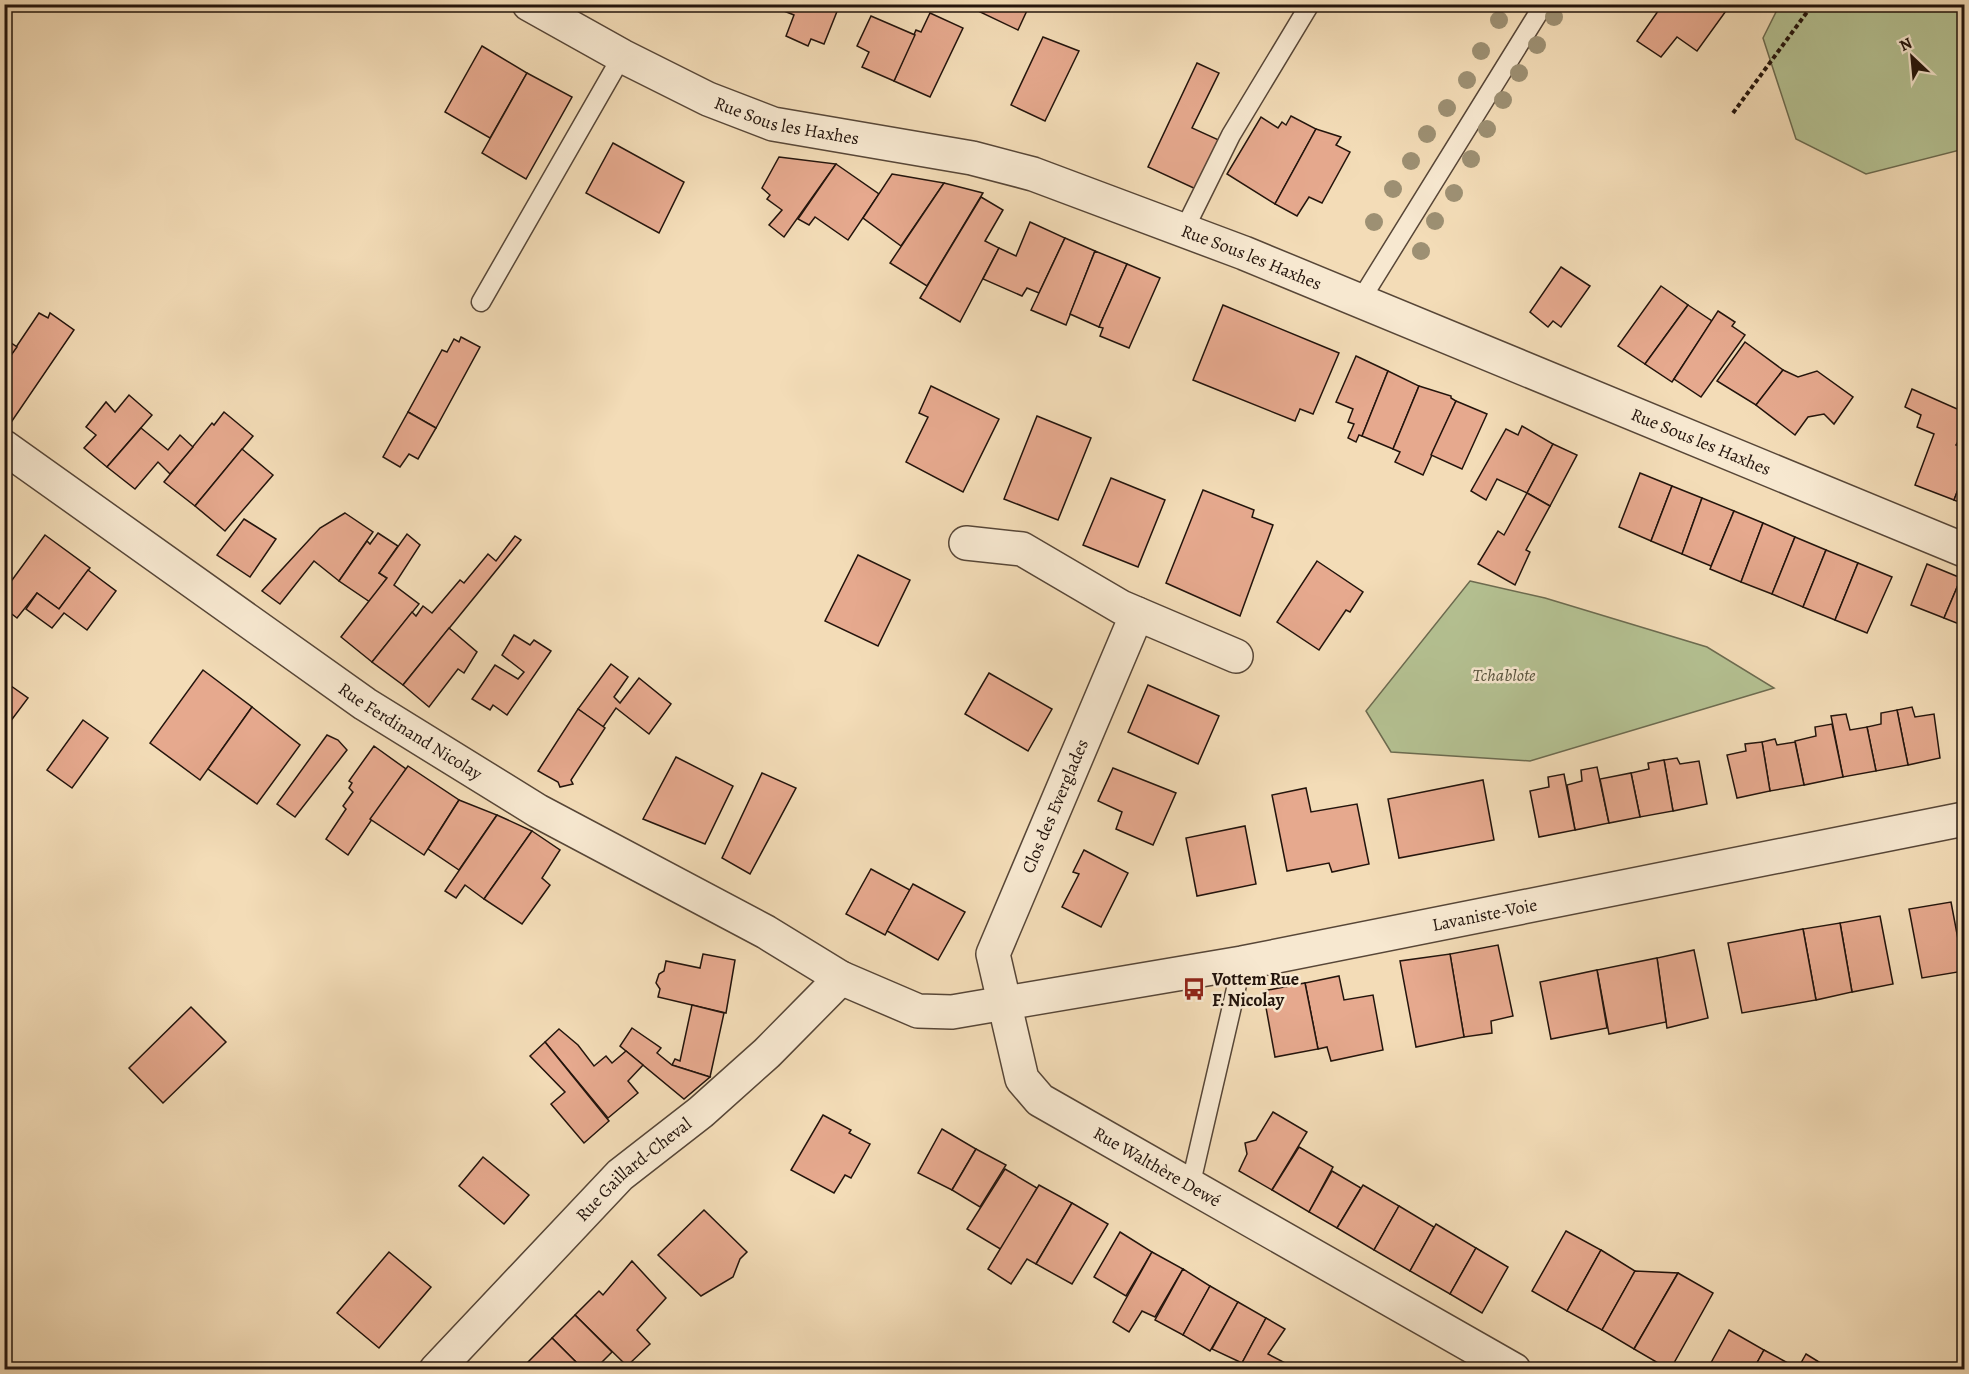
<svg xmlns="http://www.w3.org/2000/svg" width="1969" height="1374" font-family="Alegreya,serif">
<rect width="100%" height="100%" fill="#f3dcb7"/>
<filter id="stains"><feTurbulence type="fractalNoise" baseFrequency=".00333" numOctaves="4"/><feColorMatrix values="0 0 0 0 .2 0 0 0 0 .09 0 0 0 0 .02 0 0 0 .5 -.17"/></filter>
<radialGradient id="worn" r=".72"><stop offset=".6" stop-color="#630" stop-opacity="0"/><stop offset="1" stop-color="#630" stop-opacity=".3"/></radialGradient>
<!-- green -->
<g fill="#b5c293" stroke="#6c6b50" stroke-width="1.5">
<path d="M 1780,4 L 1964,5 L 1964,149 L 1866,174 L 1796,139 L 1763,38 Z"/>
<path d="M 1470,581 L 1545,598 L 1707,647 L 1774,688 L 1530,761 L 1391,752 L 1366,711 Z"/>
</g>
<!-- building -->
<g fill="#e6a98e" stroke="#23140c" stroke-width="1.5">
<path d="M 787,4 L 840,4 L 824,44 L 811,39 L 808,46 L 786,36 L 794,15 L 784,11 Z"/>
<path d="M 982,4 L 1030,4 L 1018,30 L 978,11 Z"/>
<path d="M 1663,4 L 1731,4 L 1697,51 L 1677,37 L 1661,57 L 1637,41 Z"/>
<path d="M 930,13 L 963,28 L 930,97 L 894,81 L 916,30 L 921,32 Z"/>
<path d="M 871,16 L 915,35 L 894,81 L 862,67 L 869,52 L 857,46 Z"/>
<path d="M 1043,37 L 1079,51 L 1045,121 L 1011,105 Z"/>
<path d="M 482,46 L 527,73 L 490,138 L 445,112 Z"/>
<path d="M 1197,63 L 1219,73 L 1192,128 L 1221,141 L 1198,190 L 1148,167 Z"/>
<path d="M 527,73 L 572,97 L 526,179 L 482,153 Z"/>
<path d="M 1291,116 L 1316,129 L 1275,204 L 1227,174 L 1261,117 L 1278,128 L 1282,122 L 1286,125 Z"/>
<path d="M 1316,129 L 1341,137 L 1336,145 L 1350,152 L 1322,203 L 1309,197 L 1297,216 L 1275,204 Z"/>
<path d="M 613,143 L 684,182 L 659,233 L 586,193 Z"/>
<path d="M 779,157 L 836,164 L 784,237 L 769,225 L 782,210 L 767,199 L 770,195 L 762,188 Z"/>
<path d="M 836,164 L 879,194 L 848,240 L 815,217 L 809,225 L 798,219 Z"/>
<path d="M 892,174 L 944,183 L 901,246 L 863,218 Z"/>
<path d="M 944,183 L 983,193 L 927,286 L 890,263 Z"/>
<path d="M 981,197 L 1003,210 L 985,241 L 999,248 L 960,322 L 920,298 Z"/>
<path d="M 1030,222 L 1065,238 L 1039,293 L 1027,288 L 1022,296 L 983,279 L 999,248 L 1016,256 Z"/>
<path d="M 1065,238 L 1095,251 L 1066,325 L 1031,310 Z"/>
<path d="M 1095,251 L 1127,264 L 1099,327 L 1070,314 Z"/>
<path d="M 1127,264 L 1160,278 L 1129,348 L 1100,336 L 1103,328 L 1099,327 Z"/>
<path d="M 1561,267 L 1590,286 L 1561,327 L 1553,321 L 1548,327 L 1530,312 Z"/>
<path d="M 1661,286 L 1688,305 L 1645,364 L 1618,346 Z"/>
<path d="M 1223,305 L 1339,353 L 1313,414 L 1300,409 L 1295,421 L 1193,380 Z"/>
<path d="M 1688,305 L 1712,321 L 1672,382 L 1645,364 Z"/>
<path d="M 1718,311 L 1735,322 L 1732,326 L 1745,335 L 1701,397 L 1674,379 Z"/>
<path d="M 39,313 L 48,318 L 50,313 L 74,330 L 12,421 L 4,416 L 4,365 Z"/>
<path d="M 461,337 L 480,347 L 436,428 L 408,412 L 442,350 L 447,352 L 454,339 L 459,342 Z"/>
<path d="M 4,338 L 17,347 L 4,365 Z"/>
<path d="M 1745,342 L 1783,370 L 1756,405 L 1717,381 Z"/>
<path d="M 1356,356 L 1388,371 L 1362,436 L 1359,435 L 1356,442 L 1348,438 L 1354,424 L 1348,422 L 1353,409 L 1336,402 Z"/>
<path d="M 1783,370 L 1798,377 L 1817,371 L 1853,397 L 1834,424 L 1824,414 L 1808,417 L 1795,435 L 1756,405 Z"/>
<path d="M 1388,371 L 1419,386 L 1393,449 L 1362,436 Z"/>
<path d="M 931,386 L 999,419 L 963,492 L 906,462 L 928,417 L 919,413 Z"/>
<path d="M 1419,386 L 1451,396 L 1451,398 L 1456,401 L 1423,475 L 1395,462 L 1400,452 L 1393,449 Z"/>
<path d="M 1912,389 L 1964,412 L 1964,432 L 1956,445 L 1964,449 L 1964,474 L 1954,500 L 1915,485 L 1934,434 L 1917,427 L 1921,415 L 1905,407 Z"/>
<path d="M 129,395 L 152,415 L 107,467 L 84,448 L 96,435 L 86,427 L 106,402 L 115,412 Z"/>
<path d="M 1456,401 L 1487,414 L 1462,469 L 1431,455 Z"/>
<path d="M 224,412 L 253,436 L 195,506 L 164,482 L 212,423 L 214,425 Z"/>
<path d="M 408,412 L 436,428 L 418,459 L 409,454 L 400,467 L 383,457 Z"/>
<path d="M 1037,416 L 1091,438 L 1058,520 L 1004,499 Z"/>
<path d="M 1522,426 L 1553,444 L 1527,493 L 1497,479 L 1486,500 L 1471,491 L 1506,429 L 1518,435 Z"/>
<path d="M 141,428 L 168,450 L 180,435 L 193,447 L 170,474 L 158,462 L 135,489 L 107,467 Z"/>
<path d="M 1553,444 L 1577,455 L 1550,506 L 1527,493 Z"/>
<path d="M 242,449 L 273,475 L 225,531 L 195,506 Z"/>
<path d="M 1640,473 L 1672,486 L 1651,541 L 1619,527 Z"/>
<path d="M 1964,474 L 1964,504 L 1954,500 Z"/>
<path d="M 1111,478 L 1165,500 L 1138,567 L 1083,545 Z"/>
<path d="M 1672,486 L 1702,498 L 1682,554 L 1651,541 Z"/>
<path d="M 1203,490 L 1254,510 L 1252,517 L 1273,525 L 1240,616 L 1166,583 Z"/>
<path d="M 1527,493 L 1550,506 L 1526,550 L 1530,552 L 1515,585 L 1478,564 L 1498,531 L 1504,535 Z"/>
<path d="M 1702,498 L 1734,511 L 1711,566 L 1682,554 Z"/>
<path d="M 1734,511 L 1763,523 L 1741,582 L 1710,569 Z"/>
<path d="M 345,513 L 373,532 L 339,581 L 314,561 L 280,604 L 262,591 L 320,528 Z"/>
<path d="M 244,519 L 276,539 L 250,577 L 217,555 Z"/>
<path d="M 1763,523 L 1795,537 L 1772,594 L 1741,582 Z"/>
<path d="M 378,533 L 398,546 L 379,573 L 387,578 L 370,602 L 339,581 L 367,541 L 370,544 Z"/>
<path d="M 407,534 L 420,545 L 394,585 L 419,604 L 372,662 L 341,637 L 387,578 L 379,573 Z"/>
<path d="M 45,535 L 90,568 L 59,609 L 37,593 L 17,618 L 4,608 L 4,591 Z"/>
<path d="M 515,536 L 521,540 L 403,685 L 372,662 L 412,612 L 416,616 L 423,606 L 432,613 L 460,580 L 464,583 L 488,554 L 496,561 Z"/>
<path d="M 1795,537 L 1826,550 L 1803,607 L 1772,594 Z"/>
<path d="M 1826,550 L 1858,563 L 1835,620 L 1803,607 Z"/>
<path d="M 858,555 L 910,580 L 878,646 L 825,621 Z"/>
<path d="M 1317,561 L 1363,592 L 1350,612 L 1346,610 L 1319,650 L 1277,622 Z"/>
<path d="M 1858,563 L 1892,577 L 1867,633 L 1835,620 Z"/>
<path d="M 1927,564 L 1961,578 L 1944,618 L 1911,605 Z"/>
<path d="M 88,570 L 116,591 L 87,630 L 64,613 L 52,628 L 26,609 L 37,593 L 59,609 Z"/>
<path d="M 1961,578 L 1964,580 L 1964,626 L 1944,618 Z"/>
<path d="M 449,628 L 477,652 L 464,673 L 458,669 L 429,707 L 403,685 Z"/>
<path d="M 514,635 L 530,645 L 534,640 L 551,651 L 507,715 L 493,705 L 490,710 L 472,699 L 495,665 L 518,679 L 524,672 L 502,655 Z"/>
<path d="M 611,664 L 628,677 L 614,697 L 620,703 L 639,678 L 671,704 L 649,734 L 616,708 L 603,727 L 578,709 Z"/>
<path d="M 203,670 L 252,707 L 200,780 L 150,743 Z"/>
<path d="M 989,673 L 1052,709 L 1028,751 L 965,714 Z"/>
<path d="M 4,681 L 28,698 L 7,726 L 4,724 Z"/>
<path d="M 1148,685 L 1219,716 L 1198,764 L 1128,732 Z"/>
<path d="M 252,707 L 300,745 L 257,804 L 208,769 Z"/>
<path d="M 1912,707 L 1915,717 L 1934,714 L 1940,758 L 1908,765 L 1897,710 Z"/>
<path d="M 578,709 L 605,728 L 571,780 L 573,784 L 560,787 L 558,782 L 538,771 Z"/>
<path d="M 1897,710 L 1908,765 L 1876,771 L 1867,727 L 1881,724 L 1881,713 Z"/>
<path d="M 1846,714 L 1850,730 L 1867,727 L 1876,771 L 1843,777 L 1831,716 Z"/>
<path d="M 83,720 L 108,738 L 72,788 L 47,770 Z"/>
<path d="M 1832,724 L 1843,777 L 1804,785 L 1795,741 L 1816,736 L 1815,727 Z"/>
<path d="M 327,735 L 338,740 L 347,750 L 295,817 L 277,804 Z"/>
<path d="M 1775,739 L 1777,745 L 1795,742 L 1804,785 L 1770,791 L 1762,742 Z"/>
<path d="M 1762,742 L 1770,791 L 1737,798 L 1727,755 L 1746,751 L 1745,744 Z"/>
<path d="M 374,746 L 406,769 L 348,855 L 326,839 L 346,809 L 343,806 L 353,792 L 349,788 L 352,783 L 349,781 Z"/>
<path d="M 676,757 L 733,786 L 705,844 L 643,819 Z"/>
<path d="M 1677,758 L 1680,764 L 1699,761 L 1707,804 L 1673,811 L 1664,760 Z"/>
<path d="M 1664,760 L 1673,811 L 1640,817 L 1631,773 L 1649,769 L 1648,763 Z"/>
<path d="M 408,766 L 459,800 L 424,855 L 370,819 Z"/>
<path d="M 1597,767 L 1609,823 L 1575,830 L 1567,785 L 1582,781 L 1581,770 Z"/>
<path d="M 1113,768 L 1176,793 L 1153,845 L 1116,829 L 1122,812 L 1098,801 Z"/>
<path d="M 762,773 L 796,788 L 750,874 L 722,858 Z"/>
<path d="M 1631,773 L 1640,817 L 1609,823 L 1600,779 Z"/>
<path d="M 1564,774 L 1575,830 L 1539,837 L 1530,791 L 1549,787 L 1548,777 Z"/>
<path d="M 1483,780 L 1494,840 L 1399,858 L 1388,799 Z"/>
<path d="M 1306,788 L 1311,812 L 1357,804 L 1369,864 L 1332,872 L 1329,863 L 1287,871 L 1272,795 Z"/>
<path d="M 459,800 L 497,815 L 459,870 L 428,849 Z"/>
<path d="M 497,815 L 532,831 L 484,899 L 465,885 L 456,898 L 445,891 Z"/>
<path d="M 1245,826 L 1256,884 L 1197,896 L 1186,838 Z"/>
<path d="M 532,831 L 560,850 L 542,878 L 550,885 L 522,924 L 484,899 Z"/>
<path d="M 1084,850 L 1128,873 L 1101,927 L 1062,907 L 1079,874 L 1073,872 Z"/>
<path d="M 871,869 L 910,890 L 885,935 L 846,914 Z"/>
<path d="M 913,884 L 965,912 L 938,960 L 887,931 Z"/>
<path d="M 1951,902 L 1964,971 L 1922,978 L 1909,909 Z"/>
<path d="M 1880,916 L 1893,984 L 1852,992 L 1840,923 Z"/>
<path d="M 1840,923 L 1852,992 L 1816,1000 L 1803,929 Z"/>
<path d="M 1803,929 L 1816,1000 L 1742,1013 L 1728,943 Z"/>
<path d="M 1498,945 L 1513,1016 L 1491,1021 L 1492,1033 L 1464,1037 L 1450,954 Z"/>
<path d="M 1694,950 L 1708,1018 L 1667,1028 L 1657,958 Z"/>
<path d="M 703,954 L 735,960 L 726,1013 L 658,997 L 660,989 L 656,983 L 659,974 L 664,971 L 666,961 L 700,968 Z"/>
<path d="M 1450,954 L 1464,1037 L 1416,1047 L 1400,961 Z"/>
<path d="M 1657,958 L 1666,1022 L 1609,1034 L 1597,970 Z"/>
<path d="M 1597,970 L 1607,1028 L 1551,1039 L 1540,982 Z"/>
<path d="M 1339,976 L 1344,1000 L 1373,995 L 1383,1050 L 1331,1061 L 1327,1047 L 1318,1049 L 1305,983 Z"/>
<path d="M 1305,983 L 1318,1049 L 1275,1057 L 1263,991 Z"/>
<path d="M 692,1005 L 724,1013 L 710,1077 L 672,1065 L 675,1059 L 680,1061 Z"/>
<path d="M 191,1007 L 226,1042 L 163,1103 L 129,1068 Z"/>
<path d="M 632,1028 L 661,1048 L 657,1053 L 672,1065 L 710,1077 L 684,1099 L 620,1046 Z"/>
<path d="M 559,1029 L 578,1045 L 594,1066 L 606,1056 L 612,1063 L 626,1051 L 643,1065 L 628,1081 L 638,1093 L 608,1118 L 545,1042 Z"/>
<path d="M 545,1042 L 609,1121 L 584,1143 L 551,1104 L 565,1092 L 530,1056 Z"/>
<path d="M 1273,1112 L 1307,1132 L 1272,1190 L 1239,1171 L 1247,1154 L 1245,1143 L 1256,1140 Z"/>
<path d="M 823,1115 L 851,1130 L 849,1133 L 870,1144 L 851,1178 L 845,1175 L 834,1193 L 791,1170 Z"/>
<path d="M 942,1129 L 976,1149 L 952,1190 L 918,1173 Z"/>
<path d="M 1299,1147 L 1333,1167 L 1309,1212 L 1272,1190 Z"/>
<path d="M 976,1149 L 1006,1165 L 980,1207 L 952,1190 Z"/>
<path d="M 483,1157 L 529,1195 L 504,1224 L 459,1186 Z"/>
<path d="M 1005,1169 L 1037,1188 L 1002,1250 L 967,1229 Z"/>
<path d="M 1332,1171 L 1361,1188 L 1337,1228 L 1309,1212 Z"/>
<path d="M 1039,1185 L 1072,1203 L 1036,1264 L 1027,1259 L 1011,1284 L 988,1269 Z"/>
<path d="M 1363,1185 L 1399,1206 L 1374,1250 L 1337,1228 Z"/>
<path d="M 1072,1203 L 1108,1224 L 1072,1284 L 1036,1264 Z"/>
<path d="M 1399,1206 L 1434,1227 L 1410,1271 L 1374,1250 Z"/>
<path d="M 704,1210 L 747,1252 L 740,1259 L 733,1277 L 701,1296 L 658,1255 Z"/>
<path d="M 1436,1224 L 1476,1248 L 1450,1294 L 1410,1271 Z"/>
<path d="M 1566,1231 L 1601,1250 L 1567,1311 L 1532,1291 Z"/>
<path d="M 1120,1232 L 1152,1252 L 1126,1296 L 1094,1277 Z"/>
<path d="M 1476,1248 L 1508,1267 L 1482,1313 L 1450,1294 Z"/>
<path d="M 1601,1250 L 1635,1271 L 1602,1330 L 1567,1311 Z"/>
<path d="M 389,1252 L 431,1287 L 379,1348 L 337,1313 Z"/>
<path d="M 1152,1252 L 1183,1269 L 1155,1317 L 1142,1311 L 1129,1332 L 1113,1322 Z"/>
<path d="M 632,1261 L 666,1298 L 637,1330 L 650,1344 L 627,1366 L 575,1315 L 599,1291 L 603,1295 Z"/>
<path d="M 1183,1269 L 1210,1286 L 1183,1335 L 1155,1320 Z"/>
<path d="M 1635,1271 L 1678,1273 L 1634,1349 L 1602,1330 Z"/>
<path d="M 1678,1273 L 1713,1293 L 1670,1370 L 1634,1349 Z"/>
<path d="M 1210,1286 L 1238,1302 L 1210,1351 L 1183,1335 Z"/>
<path d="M 1238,1302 L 1266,1318 L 1242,1363 L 1212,1349 Z"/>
<path d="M 575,1315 L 612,1352 L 594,1370 L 584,1370 L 552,1338 Z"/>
<path d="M 1266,1318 L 1285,1329 L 1268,1354 L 1293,1367 L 1291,1370 L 1256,1370 L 1242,1363 Z"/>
<path d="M 1729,1330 L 1764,1350 L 1753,1370 L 1707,1370 Z"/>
<path d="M 552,1338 L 584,1370 L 533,1370 L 527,1363 Z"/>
<path d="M 1764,1350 L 1797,1368 L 1797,1370 L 1753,1370 Z"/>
<path d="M 1806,1354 L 1832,1370 L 1797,1370 Z"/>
</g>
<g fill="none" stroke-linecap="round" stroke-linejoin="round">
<!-- lane casing -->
<g stroke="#574637" stroke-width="21">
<g id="lane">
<path d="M 1184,230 L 1231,135 L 1310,4"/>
<path d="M 1360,301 L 1544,4"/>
<path d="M 481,302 L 622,56"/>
<path d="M 1190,1187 L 1242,963"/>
</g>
</g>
<!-- street casing -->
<g stroke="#574637" stroke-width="36">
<g id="street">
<path id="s1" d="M 529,4 L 622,56 L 708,99 L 773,124 L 972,158 L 1033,174 L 1244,253 L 1964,550"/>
<path id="s2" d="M 4,447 L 365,704 L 538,811 L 766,932 L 841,978 L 918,1011 L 952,1012 L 1242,963 L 1964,819"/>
<path d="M 966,543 L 1022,549 L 1121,607 L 1236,656"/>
<path id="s3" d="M 1137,614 L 993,954 L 1022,1079 L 1040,1100 L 1514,1370"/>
<path id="s4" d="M 436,1370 L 620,1175 L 701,1112 L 767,1053 L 841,978"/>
</g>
</g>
<!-- path -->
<path stroke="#23140c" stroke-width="4" stroke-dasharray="4.5 3" stroke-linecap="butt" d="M 1733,113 L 1813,4"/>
<!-- lane -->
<use href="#lane" stroke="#f7e8d0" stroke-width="18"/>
<!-- street -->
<use href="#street" stroke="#f7e8d0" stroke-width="33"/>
</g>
<!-- trees -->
<g fill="#9d9073">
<circle cx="1554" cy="17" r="9"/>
<circle cx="1499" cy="20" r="9"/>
<circle cx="1537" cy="45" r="9"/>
<circle cx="1481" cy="51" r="9"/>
<circle cx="1519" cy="73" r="9"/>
<circle cx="1467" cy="80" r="9"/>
<circle cx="1503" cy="100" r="9"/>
<circle cx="1447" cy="108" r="9"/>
<circle cx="1487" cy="129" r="9"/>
<circle cx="1427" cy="134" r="9"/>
<circle cx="1471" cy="159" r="9"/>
<circle cx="1411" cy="161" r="9"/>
<circle cx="1393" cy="189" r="9"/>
<circle cx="1454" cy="193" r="9"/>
<circle cx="1435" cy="221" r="9"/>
<circle cx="1374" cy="222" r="9"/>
<circle cx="1421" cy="251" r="9"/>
</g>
<!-- icons -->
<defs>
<g id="bus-bare" transform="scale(1.8)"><path d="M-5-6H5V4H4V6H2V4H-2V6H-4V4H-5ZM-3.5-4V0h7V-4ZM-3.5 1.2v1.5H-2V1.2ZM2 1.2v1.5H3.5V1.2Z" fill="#8f2418" stroke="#f7e8d0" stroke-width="2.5" paint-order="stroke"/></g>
</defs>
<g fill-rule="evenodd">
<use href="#bus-bare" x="1194" y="989"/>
</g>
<g text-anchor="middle" stroke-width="5" stroke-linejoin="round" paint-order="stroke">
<!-- street labels -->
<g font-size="18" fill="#23140c" stroke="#f7e8d0">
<text dy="6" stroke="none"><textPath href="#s1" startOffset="285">Rue Sous les Haxhes</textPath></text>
<text dy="6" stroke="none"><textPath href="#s1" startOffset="771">Rue Sous les Haxhes</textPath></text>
<text dy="6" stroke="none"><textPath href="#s1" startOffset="1257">Rue Sous les Haxhes</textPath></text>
<text dy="6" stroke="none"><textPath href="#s2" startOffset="496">Rue Ferdinand Nicolay</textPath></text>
<text transform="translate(1055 806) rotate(-67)" y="6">Clos des Everglades</text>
<text dy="6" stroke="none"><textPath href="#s2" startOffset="1652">Lavaniste-Voie</textPath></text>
<text dy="6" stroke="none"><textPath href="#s3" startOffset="660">Rue Walthère Dewé</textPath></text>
<text dy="6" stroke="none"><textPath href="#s4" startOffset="282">Rue Gaillard-Cheval</textPath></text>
</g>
<!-- park labels -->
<g font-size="18" font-style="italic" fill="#56513b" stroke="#f7e8d0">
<text x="1504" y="681">Tchablote</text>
</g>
<!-- poi labels -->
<g font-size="18" font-weight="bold" fill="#23140c" stroke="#f7e8d0" text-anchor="start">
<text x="1212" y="985">Vottem Rue<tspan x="1212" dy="21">F. Nicolay</tspan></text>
</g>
</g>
<!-- margin -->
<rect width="1969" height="1374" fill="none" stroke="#f3dcb7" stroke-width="24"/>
<rect x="6" y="6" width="1957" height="1362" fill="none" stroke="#23140c" stroke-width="3"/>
<rect x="12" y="12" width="1945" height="1350" fill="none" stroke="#23140c" stroke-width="1.5"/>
<!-- north arrow -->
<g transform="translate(1912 57) rotate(334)" stroke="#f7e8d0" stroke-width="4.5" paint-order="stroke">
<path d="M0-4.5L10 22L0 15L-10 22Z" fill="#23140c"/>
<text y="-9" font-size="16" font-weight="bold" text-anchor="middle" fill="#23140c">N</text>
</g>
<rect width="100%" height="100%" filter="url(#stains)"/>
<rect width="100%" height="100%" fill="url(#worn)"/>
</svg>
